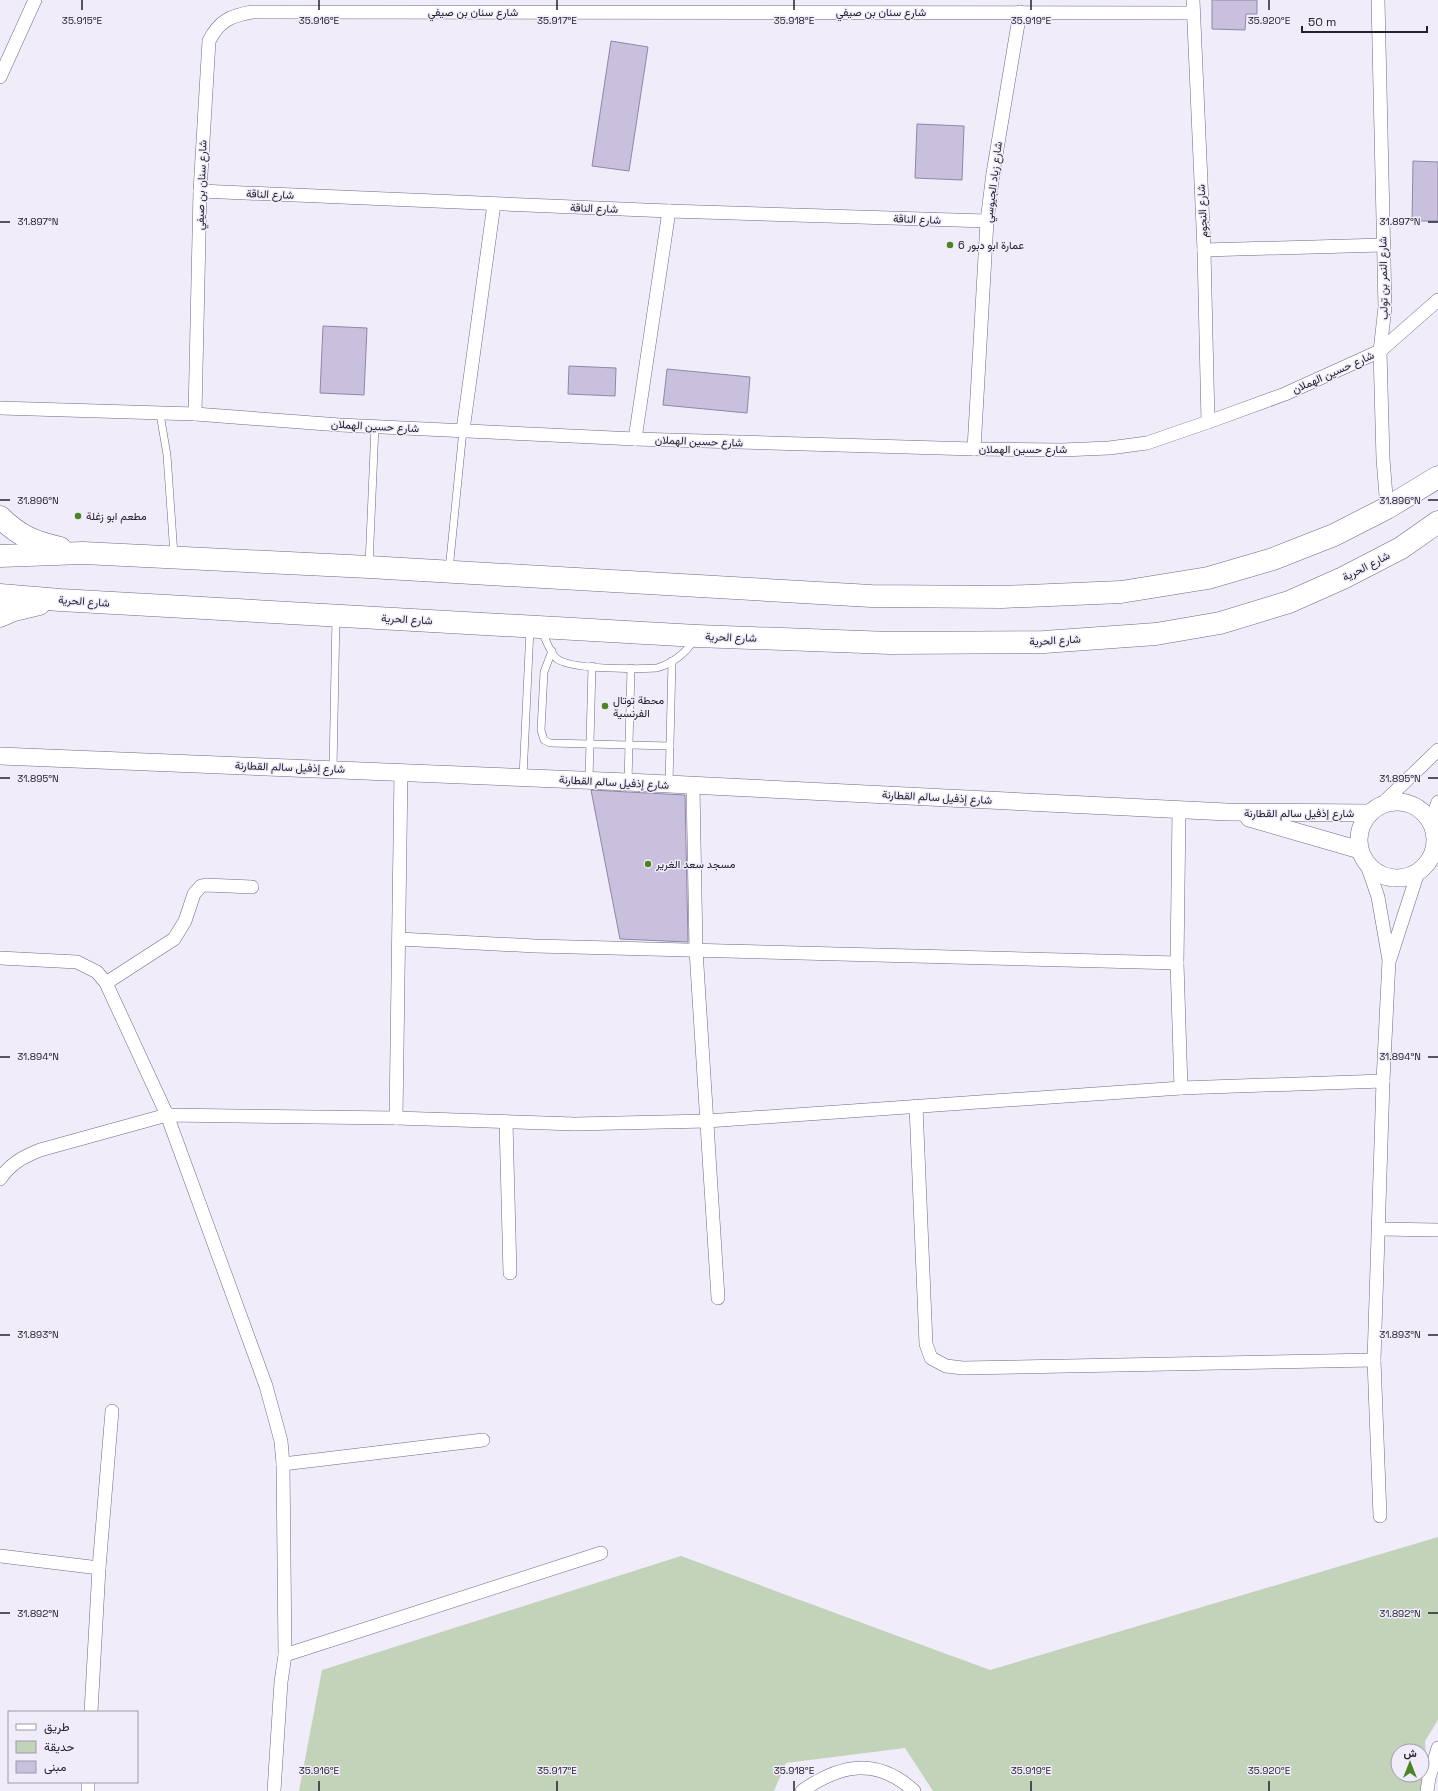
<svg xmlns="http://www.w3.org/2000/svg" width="1438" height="1791" font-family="'Space Grotesk',Vazirmatn,sans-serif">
<rect width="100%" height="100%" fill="#f0ecfa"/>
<!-- green -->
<path fill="#c2d3b9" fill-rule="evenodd" d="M 1438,1537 L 1438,1720 L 1425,1741 L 1428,1791 L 933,1791 L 905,1748 L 786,1763 L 774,1791 L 299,1791 L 322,1670 L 681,1556 L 990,1670 ZM 1398,1751 L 1422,1751 L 1422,1775 L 1398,1775 Z"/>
<!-- building -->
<g fill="#c9c0de" stroke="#9087a7">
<path d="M 1212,0 L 1257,0 L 1257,14 L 1246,14 L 1245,30 L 1212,29 Z"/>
<path d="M 611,41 L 648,47 L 629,171 L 592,166 Z"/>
<path d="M 917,124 L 964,126 L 962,180 L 915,178 Z"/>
<path d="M 1413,161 L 1438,162 L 1438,221 L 1412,221 Z"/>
<path d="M 323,326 L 367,328 L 364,395 L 320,393 Z"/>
<path d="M 569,366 L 616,368 L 615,396 L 568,394 Z"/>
<path d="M 667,369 L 750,377 L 747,413 L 663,405 Z"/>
<path d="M 591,790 L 685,795 L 688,942 L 620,939 Z"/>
</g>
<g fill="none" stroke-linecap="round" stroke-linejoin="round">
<!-- service casing -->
<g stroke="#716886" stroke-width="8">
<g id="service">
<path d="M 160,414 L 167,455 L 174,555"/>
<path d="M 369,565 L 375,426"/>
<path d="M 449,570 L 463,430"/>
<path d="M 541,630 C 546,639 549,651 556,658 C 568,670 639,669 657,668 C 673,663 685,654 694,640"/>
<path d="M 552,651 L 544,672 L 541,730 L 544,740 L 550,743 L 670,746"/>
<path d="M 333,769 L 336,617"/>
<path d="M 523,777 L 530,629"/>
<path d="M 589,780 L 592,666"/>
<path d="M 628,782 L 631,668"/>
<path d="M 669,784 L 672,661"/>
</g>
</g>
<!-- minor casing -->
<g stroke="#716886" stroke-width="14">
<g id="minor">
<path d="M 1193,0 L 1204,250 L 1208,422"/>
<path d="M 1378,0 L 1385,307 L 1380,351 L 1383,459 L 1387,508"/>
<path d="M 0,77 L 35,0"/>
<path d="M 200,191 L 669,211 L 987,221"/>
<path d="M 1204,250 L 1382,245"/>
<path d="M 0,408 L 195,414 L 340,425 L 635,439 L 974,449 L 1062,450 L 1109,448 L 1147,443 L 1208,422 L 1285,394 L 1380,351 L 1438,300"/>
<path d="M 195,414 L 200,191 L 209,41 C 219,21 230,16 252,12 L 1193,13"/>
<path d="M 463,430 L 494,204"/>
<path d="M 635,439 L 669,211"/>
<path d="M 974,449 L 987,221 L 993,173 L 1020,12"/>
<path d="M 693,786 L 696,950 L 718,1298"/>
<path d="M 1381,805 L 1438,750"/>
<path d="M 1179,810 L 1177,963 L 1181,1088"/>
<path d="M 1431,822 L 1438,802"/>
<path d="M 1366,862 L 1378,897 L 1389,960 L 1383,1081 L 1374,1360 L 1380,1516"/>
<path d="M 399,939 L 535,946 L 1177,963"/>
<path d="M 0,958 L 77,962 L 97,972 L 106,983 L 167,1115 L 266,1386 L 281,1441 L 283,1464 L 285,1655 L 281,1682 L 274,1791"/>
<path d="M 1390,959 L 1418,872"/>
<path d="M 106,983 L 174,939 L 185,921 L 194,894 L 201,886 L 206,885 L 252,887"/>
<path d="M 916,1106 L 926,1344 L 931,1358 L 946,1366 L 963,1368 L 1374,1360"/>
<path d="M 396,1118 L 401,772"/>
<path d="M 506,1122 L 510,1273"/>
<path d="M 0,1179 C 11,1163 23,1157 40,1150 L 167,1115 L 396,1118 L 575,1124 L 707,1121 L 1181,1088 L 1383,1081"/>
<path d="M 1380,1229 L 1438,1230"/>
<path d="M 283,1464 L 483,1440"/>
<path d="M 0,1556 L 99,1568"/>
<path d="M 285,1655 L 601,1553"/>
<path d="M 91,1712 L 99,1568 L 112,1411"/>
<path d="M 88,1791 L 88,1782"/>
<path d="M 802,1791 C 840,1764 877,1757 914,1791"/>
<path d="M 1427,1791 L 1429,1778 L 1438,1748"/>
</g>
</g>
<!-- tertiary casing -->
<g stroke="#716886" stroke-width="18">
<g id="tertiary">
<path d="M 0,756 L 628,782 L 1227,812 L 1370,813"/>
<circle cx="1397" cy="840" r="38"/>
<path d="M 1249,818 L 1360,850"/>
</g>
</g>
<!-- trunk casing -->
<g stroke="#716886" stroke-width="23">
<g id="trunk">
<path d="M 0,517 C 19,536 34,542 60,548"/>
<path d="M 0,556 L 83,553 L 369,567 L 871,596 L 1002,597 L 1121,592 L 1208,578 L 1273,559 L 1334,535 L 1387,508 L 1438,477"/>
<path d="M 0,595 L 60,600 L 697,636 L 890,643 L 1044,642 L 1156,634 L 1220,623 L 1289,602 L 1343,578 L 1401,548 L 1438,522"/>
<path d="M 0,616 L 14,610 L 39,604"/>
</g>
</g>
<!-- service -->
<use href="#service" stroke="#fff" stroke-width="7"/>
<!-- minor -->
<use href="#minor" stroke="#fff" stroke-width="13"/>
<!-- tertiary -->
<use href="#tertiary" stroke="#fff" stroke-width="17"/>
<!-- trunk -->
<use href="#trunk" stroke="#fff" stroke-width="22"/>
</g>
<!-- ticks -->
<path fill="none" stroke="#24202d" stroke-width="1.5" d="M 82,0 L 82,10M 319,0 L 319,10M 557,0 L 557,10M 794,0 L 794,10M 1031,0 L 1031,10M 1269,0 L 1269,10M 0,222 L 10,222M 1428,222 L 1438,222M 0,500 L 10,500M 1428,500 L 1438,500M 0,778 L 10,778M 1428,778 L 1438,778M 0,1057 L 10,1057M 1428,1057 L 1438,1057M 0,1335 L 10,1335M 1428,1335 L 1438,1335M 0,1613 L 10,1613M 1428,1613 L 1438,1613M 319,1781 L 319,1791M 557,1781 L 557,1791M 794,1781 L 794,1791M 1031,1781 L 1031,1791M 1269,1781 L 1269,1791"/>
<!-- markers -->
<g fill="#4b8420" stroke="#f0ecfa" stroke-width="1.5">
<circle cx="950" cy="245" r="4"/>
<circle cx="78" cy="516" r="4"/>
<circle cx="605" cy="706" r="4"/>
<circle cx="648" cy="864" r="4"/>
</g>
<g text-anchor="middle" stroke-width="3" stroke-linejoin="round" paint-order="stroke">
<!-- street labels -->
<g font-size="11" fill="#24202d" stroke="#f0ecfa">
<text x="473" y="16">شارع سنان بن صيفي</text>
<text x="881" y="16">شارع سنان بن صيفي</text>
<text transform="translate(993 182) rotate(-83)" y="4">شارع زياد الجيوسي</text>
<text transform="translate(201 185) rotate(-88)" y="4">شارع سنان بن صيفي</text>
<text transform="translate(270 194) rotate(2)" y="4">شارع الناقة</text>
<text transform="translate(594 208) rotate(2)" y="4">شارع الناقة</text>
<text transform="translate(1202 211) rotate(-93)" y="4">شارع النجوم</text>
<text transform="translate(917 219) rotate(2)" y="4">شارع الناقة</text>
<text transform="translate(1383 278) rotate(-91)" y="4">شارع النمر بن تولب</text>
<text transform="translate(1333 372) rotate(-24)" y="4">شارع حسين الهملان</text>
<text transform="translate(375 426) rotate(3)" y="4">شارع حسين الهملان</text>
<text transform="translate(699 441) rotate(2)" y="4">شارع حسين الهملان</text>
<text x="1023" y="453">شارع حسين الهملان</text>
<text transform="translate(1366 566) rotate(-27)" y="4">شارع الحرية</text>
<text transform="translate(84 601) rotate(4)" y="4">شارع الحرية</text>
<text transform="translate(407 619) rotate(3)" y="4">شارع الحرية</text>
<text transform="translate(731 637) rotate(2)" y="4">شارع الحرية</text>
<text transform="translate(1055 640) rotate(-3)" y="4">شارع الحرية</text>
<text transform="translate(290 767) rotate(2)" y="4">شارع إذفيل سالم القطارنة</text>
<text transform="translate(614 782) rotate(3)" y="4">شارع إذفيل سالم القطارنة</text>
<text transform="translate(937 797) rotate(3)" y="4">شارع إذفيل سالم القطارنة</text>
<text x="1299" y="817">شارع إذفيل سالم القطارنة</text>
</g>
<!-- poi labels -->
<g font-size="11" fill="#24202d" stroke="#f0ecfa" text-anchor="start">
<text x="958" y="249">عمارة ابو دبور 6</text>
<text x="86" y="520">مطعم ابو زغلة</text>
<text x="613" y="704">محطة توتال<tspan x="613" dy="13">الفرنسية</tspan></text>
<text x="656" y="868">مسجد سعد الغرير</text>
</g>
</g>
<g font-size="10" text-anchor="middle" fill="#24202d" stroke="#f0ecfa" stroke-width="3" stroke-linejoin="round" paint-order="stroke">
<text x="82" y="24">35.915°E</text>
<text x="319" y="24">35.916°E</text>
<text x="557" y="24">35.917°E</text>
<text x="794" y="24">35.918°E</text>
<text x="1031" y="24">35.919°E</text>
<text x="1269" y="24">35.920°E</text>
<text x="38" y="225">31.897°N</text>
<text x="1400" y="225">31.897°N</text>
<text x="38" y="504">31.896°N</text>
<text x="1400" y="504">31.896°N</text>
<text x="38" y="782">31.895°N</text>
<text x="1400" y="782">31.895°N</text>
<text x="38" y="1060">31.894°N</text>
<text x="1400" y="1060">31.894°N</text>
<text x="38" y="1338">31.893°N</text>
<text x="1400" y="1338">31.893°N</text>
<text x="38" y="1617">31.892°N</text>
<text x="1400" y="1617">31.892°N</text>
<text x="319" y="1774">35.916°E</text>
<text x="557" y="1774">35.917°E</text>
<text x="794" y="1774">35.918°E</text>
<text x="1031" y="1774">35.919°E</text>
<text x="1269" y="1774">35.920°E</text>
</g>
<!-- legend -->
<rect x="8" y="1711" width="130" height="72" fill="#f0ecfa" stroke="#9e9aa8"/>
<rect x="16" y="1724" width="20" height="6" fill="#ffffff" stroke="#9e9aa8"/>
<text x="44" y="1731" font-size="12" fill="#24202d">طريق</text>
<rect x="16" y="1741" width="20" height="12" fill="#c2d3b9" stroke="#9e9aa8"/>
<text x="44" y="1751" font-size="12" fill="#24202d">حديقة</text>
<rect x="16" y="1761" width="20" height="12" fill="#c9c0de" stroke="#9e9aa8"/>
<text x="44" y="1771" font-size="12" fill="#24202d">مبنى</text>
<!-- north arrow -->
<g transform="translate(1410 1763)"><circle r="19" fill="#f0ecfa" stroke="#9e9aa8"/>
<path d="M0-3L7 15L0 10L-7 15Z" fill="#4b8420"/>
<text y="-6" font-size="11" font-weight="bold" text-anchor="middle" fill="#24202d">ش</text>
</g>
<!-- scale -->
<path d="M1302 26v6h125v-6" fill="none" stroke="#24202d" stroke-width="2"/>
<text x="1308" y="26" font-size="12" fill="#24202d" stroke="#f0ecfa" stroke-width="3" paint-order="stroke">50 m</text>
</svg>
